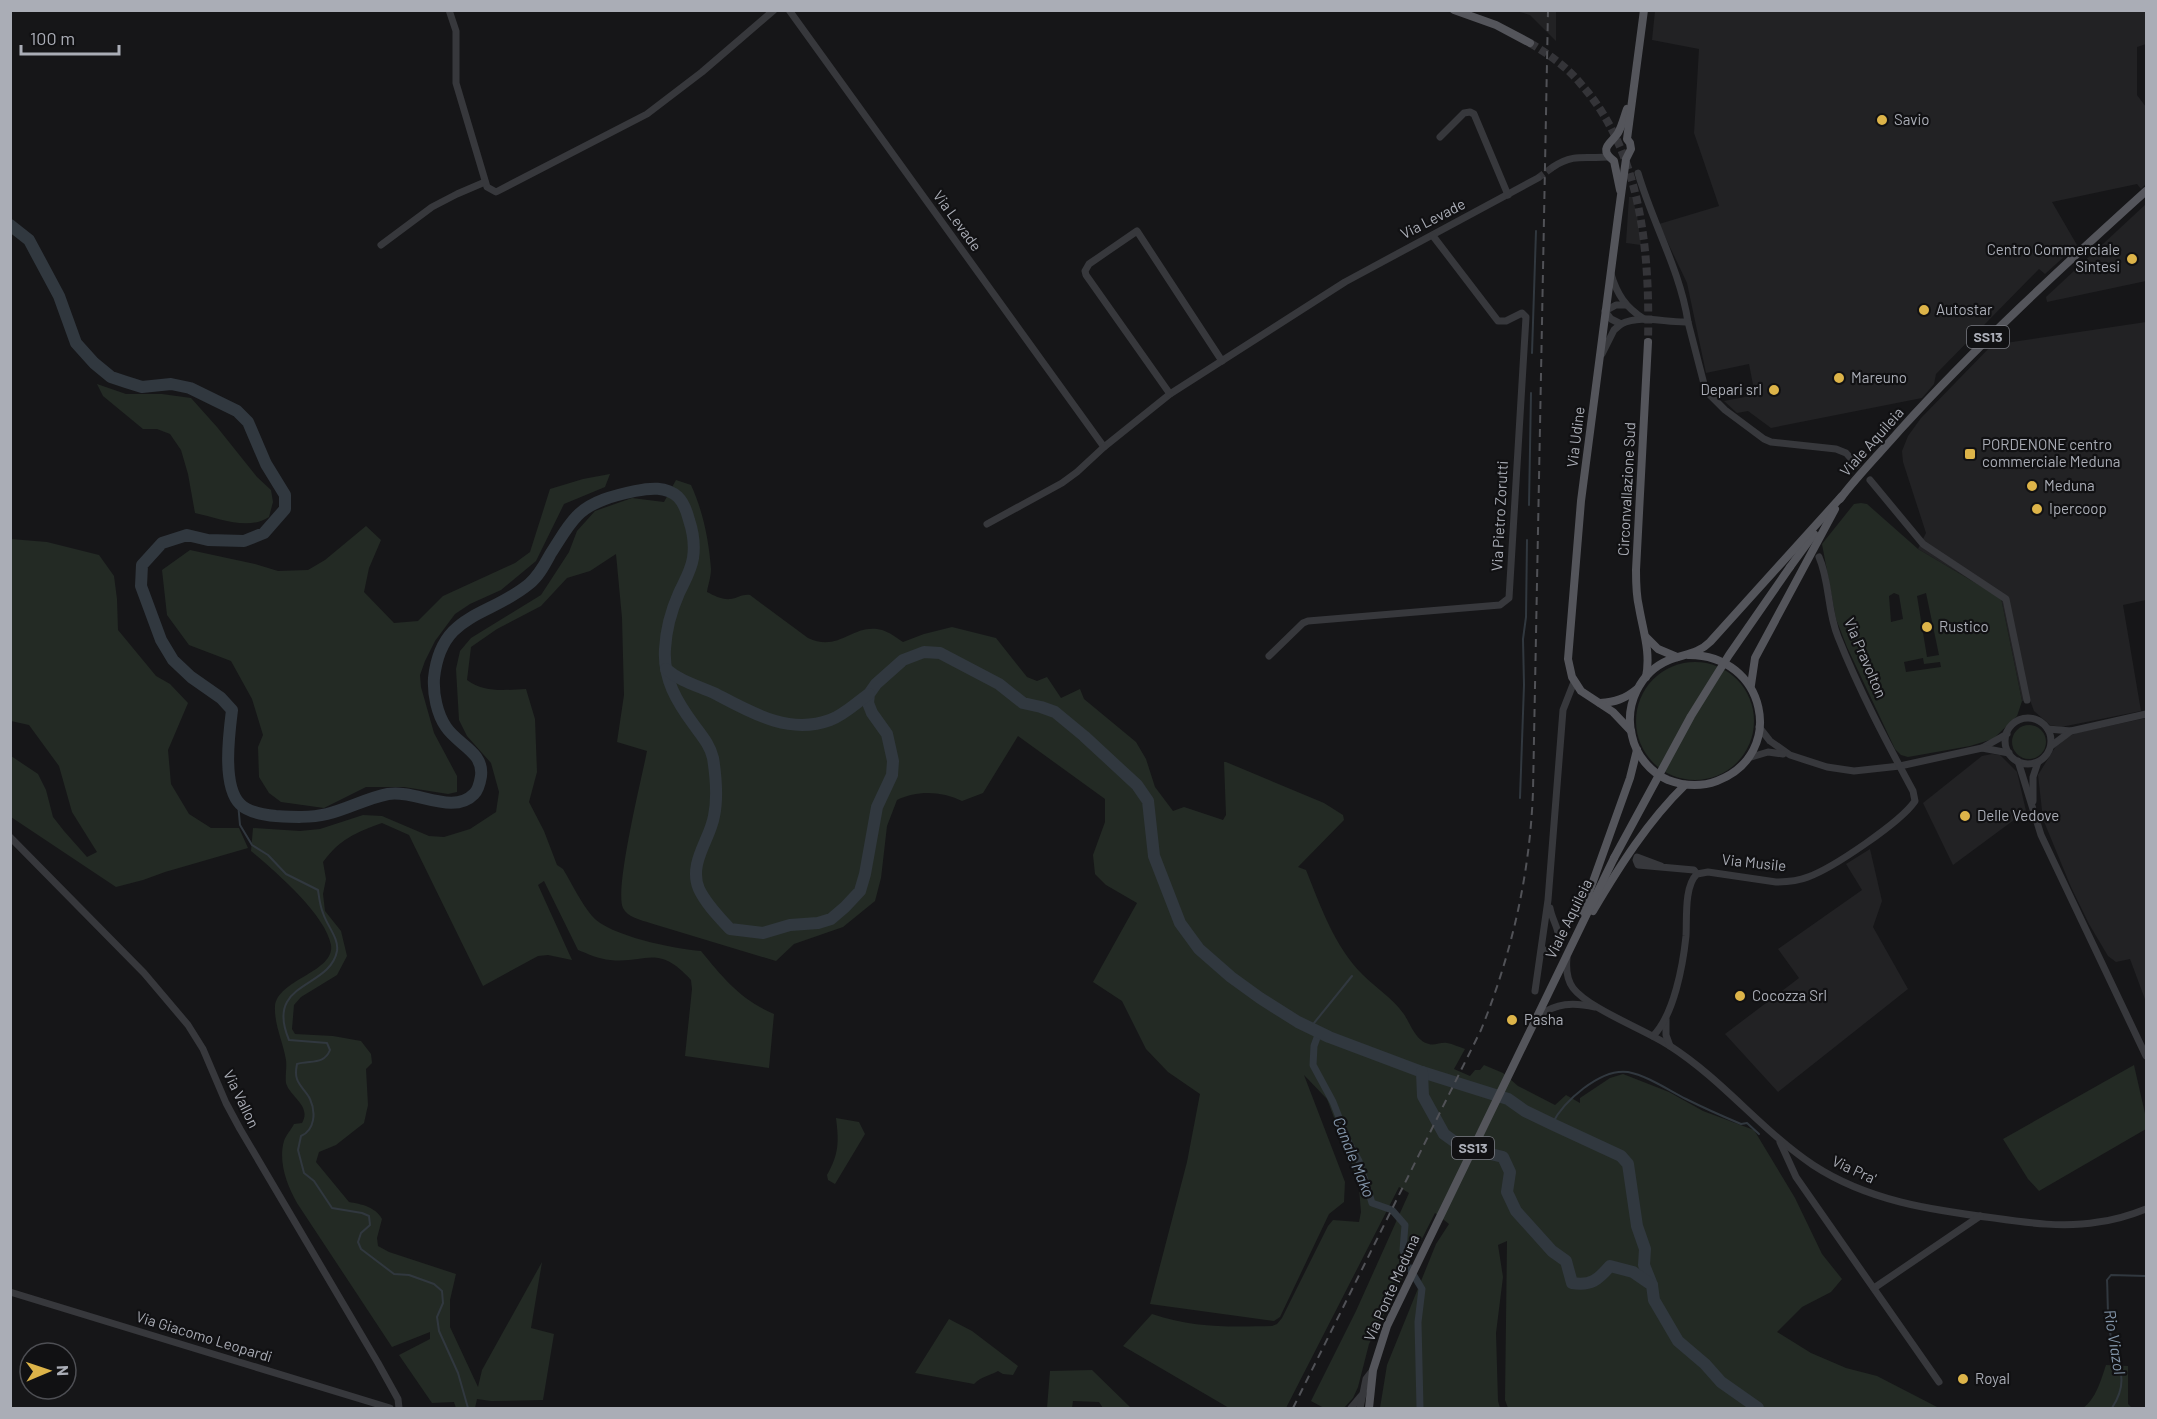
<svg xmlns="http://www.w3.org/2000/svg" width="2157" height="1419" font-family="Barlow,sans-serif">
<rect width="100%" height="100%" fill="#161618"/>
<!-- built -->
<g fill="#222224">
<path d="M 1516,11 L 1556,11 L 1556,41 L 1530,15 Z"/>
<path d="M 1655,11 L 2146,11 L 2146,44 L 2137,47 L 2137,95 L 2146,107 L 2146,184 L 2141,189 L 2137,184 L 2052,202 L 2077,245 L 2045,274 L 2039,269 L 1936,374 L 1934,384 L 1922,398 L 1771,428 L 1748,411 L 1737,413 L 1724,401 L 1755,395 L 1749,364 L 1706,373 L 1687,283 L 1659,224 L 1719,206 L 1694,133 L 1699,49 L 1652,40 Z"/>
<path d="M 1629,197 L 1632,197 L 1637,214 L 1641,245 L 1626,243 Z"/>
<path d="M 2146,204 L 2146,281 L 2047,302 L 2046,297 Z"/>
<path d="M 2146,322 L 2146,600 L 2123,605 L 2141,711 L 2061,727 L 2050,725 L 2034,711 L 2030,700 L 2022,701 L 2001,598 L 1918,549 L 1926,533 L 1903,462 L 1902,451 L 1908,436 L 1921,418 L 1992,345 Z"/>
<path d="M 2146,718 L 2146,1002 L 2130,959 L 2116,962 L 2108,956 L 2089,924 L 2071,887 L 2043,819 L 2038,775 L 2056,746 L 2063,739 L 2076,733 Z"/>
<path d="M 1992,754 L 2000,755 L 2017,772 L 2026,811 L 1953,865 L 1923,803 L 1982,756 Z"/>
<path d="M 1870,849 L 1882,901 L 1873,927 L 1908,989 L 1778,1092 L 1725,1034 L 1799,978 L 1778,949 L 1862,890 L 1846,864 Z"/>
</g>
<!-- green -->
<g fill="#232a24" fill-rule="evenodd">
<path d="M 97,384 L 126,394 L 162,394 L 191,398 L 217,427 L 257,477 L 271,490 L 273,502 L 269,517 C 248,531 219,518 195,513 L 188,474 L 181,450 L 170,434 L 157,429 L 143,429 L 103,396 Z"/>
<path d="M 610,474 L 605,487 L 564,504 L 536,561 L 501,590 L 470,604 L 455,614 L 435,641 L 425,661 L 420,675 L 421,687 L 434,733 L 457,776 L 457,792 L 448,794 L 404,787 L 366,787 L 324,808 L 281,802 L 269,793 L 259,777 L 258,747 L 263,735 L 252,699 L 231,661 L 189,645 L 167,615 L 162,570 L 190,550 L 255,564 L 278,571 L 308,570 L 325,560 L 366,526 L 381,540 L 369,568 L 364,592 L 394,623 L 418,621 L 443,596 L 515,563 L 530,552 L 550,489 L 583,479 Z"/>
<path d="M 676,480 L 691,485 C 703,511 709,541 711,569 C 711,577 708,585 707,592 C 715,596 722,600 731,599 C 738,598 742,594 750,595 L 808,638 C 840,653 853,622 882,630 C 889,632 897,638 903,642 L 924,634 L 952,627 L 996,638 L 1027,677 L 1037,681 L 1047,677 L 1061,698 L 1080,689 L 1084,699 L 1136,742 L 1146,759 L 1155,787 L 1173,811 L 1184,807 L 1223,820 L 1226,815 L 1224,762 L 1226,762 L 1324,803 L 1343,815 L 1344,820 L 1298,867 L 1306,870 C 1321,907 1334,946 1363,975 C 1376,988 1392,998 1403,1013 C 1410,1022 1415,1041 1429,1044 C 1434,1046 1441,1042 1447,1043 C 1453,1044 1459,1047 1465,1049 L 1454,1069 L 1470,1076 L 1475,1070 L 1480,1070 L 1484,1065 L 1503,1073 L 1518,1086 L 1555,1105 L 1566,1095 L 1580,1103 L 1580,1098 L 1610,1078 L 1623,1074 L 1669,1092 L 1703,1111 L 1754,1130 L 1795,1198 L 1822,1254 L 1842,1279 L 1831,1292 L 1802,1307 L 1777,1332 L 1811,1353 L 1846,1368 L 1877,1376 L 1939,1408 L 1508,1408 L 1505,1400 L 1507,1241 L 1498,1245 L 1503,1277 L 1496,1333 L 1498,1401 L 1500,1408 L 1380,1408 L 1387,1365 L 1436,1244 L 1449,1224 L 1435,1213 L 1369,1344 L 1358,1387 L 1353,1398 L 1344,1408 L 1324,1408 L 1311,1401 L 1356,1311 L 1409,1193 L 1399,1187 L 1286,1408 L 1229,1408 L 1123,1346 L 1152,1314 C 1193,1328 1229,1327 1272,1326 L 1277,1324 L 1282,1318 L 1328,1226 L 1333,1220 L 1359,1222 L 1361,1212 L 1359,1188 L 1353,1168 L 1327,1099 L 1304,1075 L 1345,1182 L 1344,1202 L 1329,1214 L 1280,1317 L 1274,1321 L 1150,1304 L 1187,1162 L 1200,1094 L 1168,1072 L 1146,1049 L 1122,1001 L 1093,982 L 1137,903 L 1106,885 L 1095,874 L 1093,855 L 1105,822 L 1105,799 L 1018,736 L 983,793 L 962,801 C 942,791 917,790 897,800 L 887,826 L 881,878 L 875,901 L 843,927 L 794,944 L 776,961 L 650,923 C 641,920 627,917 623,908 C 614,890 642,777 647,751 L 617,742 L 624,695 L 622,618 L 616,554 L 590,571 L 567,578 L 541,606 L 497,629 L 471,647 L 467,680 C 484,693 505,690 526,689 L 535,719 L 537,772 L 529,802 L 544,831 L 557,865 L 563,869 C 572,884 581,903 592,916 C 609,936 675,949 701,951 C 723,978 741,1000 774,1014 L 769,1068 L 685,1056 L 692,989 L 691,980 C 657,943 647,964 610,960 C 599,959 588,954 578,950 L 544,881 L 538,885 L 572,960 L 548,955 L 538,956 L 483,986 L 409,835 L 382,823 C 355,833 340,839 323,862 L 326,879 L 323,894 L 325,911 L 341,931 L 347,956 L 337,975 L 301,997 L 294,1005 L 292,1029 L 295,1034 L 333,1036 L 361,1041 L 371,1054 L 372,1063 L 366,1069 L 368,1105 L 364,1123 L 336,1145 L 319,1152 L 316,1162 L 349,1202 C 361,1204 376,1207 382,1219 L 377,1238 L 378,1246 L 389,1252 L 456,1274 L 450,1300 L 450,1327 L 478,1387 L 482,1370 L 542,1262 L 531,1328 L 554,1334 L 543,1400 L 491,1401 L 477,1399 L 475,1408 L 456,1408 L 454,1402 L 432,1403 L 399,1355 L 430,1339 L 430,1332 L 392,1347 L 297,1203 C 287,1185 278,1162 284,1141 C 286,1135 291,1130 294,1124 L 302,1123 C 312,1106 290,1097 286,1083 C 285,1076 287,1067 286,1060 C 283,1041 274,1025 275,1006 C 278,979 335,972 331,945 C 326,915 274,870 251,851 L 253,828 L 300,831 L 320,829 L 363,815 L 382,816 L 429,836 L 444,837 L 470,829 L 496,812 L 499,792 L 491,763 L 467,736 L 459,720 L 456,669 L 460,651 L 471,638 L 541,595 L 569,552 L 577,531 L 595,511 L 632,498 L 664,502 Z"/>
<path d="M 1861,503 L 1867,504 L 1918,549 L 2001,598 L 2022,701 L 2017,716 L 1993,739 L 1970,746 L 1908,757 L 1901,755 L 1895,749 L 1847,647 L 1836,619 L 1822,544 L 1854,504 ZM 1894,593 L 1899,595 L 1903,619 L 1891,622 L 1889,596 ZM 1926,593 L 1939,655 L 1927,657 L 1917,596 ZM 1923,658 L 1924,664 L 1940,662 L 1941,667 L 1906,672 L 1904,662 Z"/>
<path d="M 11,539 L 47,542 L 99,555 L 114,576 L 117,599 L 118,630 L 156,676 L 170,684 L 188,703 L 168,750 L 171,784 L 189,814 L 211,828 L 239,828 L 248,848 L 165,872 L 143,880 L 116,887 L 11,817 L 11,756 L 38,774 L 46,790 L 53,817 L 64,831 L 87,857 L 97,852 L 72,812 L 59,766 L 29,725 L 11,721 Z"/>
<circle cx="1695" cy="721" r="59"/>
<circle cx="2029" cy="742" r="17"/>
<path d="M 2134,1065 L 2146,1118 L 2146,1129 L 2039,1191 L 2028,1179 L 2003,1139 Z"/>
<path d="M 836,1118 L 859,1122 L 865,1134 L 835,1184 L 828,1180 L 827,1175 C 839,1154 839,1142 836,1118 Z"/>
<path d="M 949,1319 L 972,1331 L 1018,1366 L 1013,1375 L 1003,1374 L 998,1371 C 989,1376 982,1376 974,1384 L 915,1373 Z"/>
<path d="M 2106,1365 L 2128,1366 L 2128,1404 L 2132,1408 L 2083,1408 C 2096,1399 2101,1380 2106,1365 Z"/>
<path d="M 1092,1370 L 1131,1408 L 1103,1408 L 1099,1402 L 1073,1401 L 1072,1408 L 1047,1408 L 1050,1371 Z"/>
</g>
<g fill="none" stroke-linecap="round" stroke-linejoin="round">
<!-- stream -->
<g stroke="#31383f" stroke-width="2">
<path d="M 1532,353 L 1536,231"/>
<path d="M 1529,505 L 1531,393"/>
<path d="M 1520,798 L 1524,685 L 1523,639 L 1526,617 L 1527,540"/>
<path d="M 238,803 L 240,825 L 252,845 L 268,855 L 286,874 L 318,890 C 319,897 320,906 323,913 C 327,926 339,938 337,951 C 330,989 264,981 289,1040 L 327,1043 L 330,1050 C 324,1065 311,1060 297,1064 C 296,1069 295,1074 297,1079 C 299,1086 307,1092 310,1099 C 316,1112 315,1130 301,1136 L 298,1150 L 304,1173 L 314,1181 L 332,1208 L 362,1213 L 369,1216 L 370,1225 L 361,1233 L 358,1242 L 361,1249 L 394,1274 L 409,1275 L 434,1284 L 442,1291 L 443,1303 L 437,1317 L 439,1331 L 458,1373 L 468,1408"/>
<path d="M 1310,1028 L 1352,976"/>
<path d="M 1552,1124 C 1563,1102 1600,1068 1628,1072 C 1648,1076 1668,1090 1686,1099 C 1704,1108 1722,1116 1741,1124 L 1747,1123 L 1759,1134"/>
<path d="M 2112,1408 C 2132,1377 2115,1363 2110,1332 C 2107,1316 2108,1297 2107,1280 L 2111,1275 L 2146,1276"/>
</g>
<!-- canal -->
<path stroke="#31383f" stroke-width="7" d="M 1319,1032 L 1314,1046 L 1313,1065 L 1333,1102 L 1349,1143 L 1359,1161 L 1372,1203 L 1392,1210 L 1405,1225 L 1403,1250 L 1407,1264 L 1422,1289 L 1418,1322 L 1420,1408"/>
<!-- river -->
<g stroke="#31383f" stroke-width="12">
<path d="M 10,225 L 29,240 L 59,296 L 76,343 L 94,363 L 111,377 L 126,382 L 142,387 L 171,384 L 190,388 L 237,411 L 248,422 L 266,464 L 285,495 L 285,509 L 264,533 L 244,541 L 208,540 L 187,535 L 162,543 L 142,565 L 141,586 L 161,640 L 173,660 L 191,677 L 221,698 L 232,710 C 229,734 222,786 240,804 C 249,813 264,815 276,816 C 293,817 310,818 327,814 C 348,809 367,798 388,794 C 415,789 453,816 474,794 C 479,789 480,782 481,776 C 484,752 458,745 446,727 C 437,714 433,694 434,678 C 441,612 488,618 529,584 C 539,576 545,564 551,553 C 559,541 567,526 577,516 C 591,501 616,495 635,491 C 650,488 666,486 678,497 C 684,503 687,512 689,520 C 693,532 695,545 693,558 C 691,571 684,582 679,593 C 671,611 666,630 665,649 C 663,679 677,702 694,725 C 702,736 710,745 713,758 C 716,777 718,797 714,816 C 710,840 688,863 699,889 C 706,904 719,917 730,929 L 763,933 L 790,925 L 818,923 L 831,919 L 845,907 L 860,891 L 865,874 L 877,807 L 892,775 L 893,761 L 887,734 L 872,713 L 868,703 L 869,694 L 876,684 L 903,660 L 924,652 L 940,653 L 999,684 L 1023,703 L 1041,707 L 1055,712 L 1084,736 L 1137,785 L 1148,801 L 1154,856 L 1180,923 L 1199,949 L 1231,977 L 1260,998 L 1298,1022 L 1329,1037 L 1422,1072 L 1508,1099 L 1525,1111 L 1552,1124 L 1621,1156 L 1628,1164 L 1637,1226 L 1645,1249 L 1644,1265 L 1652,1285"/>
<path d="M 666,669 C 681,682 699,686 716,694 C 752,713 789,735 830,720 C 844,715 857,702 869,694"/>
<path d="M 1422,1072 L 1423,1096 L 1444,1134 L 1462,1147 L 1503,1157 L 1510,1172 L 1507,1192 L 1516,1211 L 1552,1251 L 1566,1261 L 1572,1283 C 1591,1286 1598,1280 1610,1266 L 1633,1272 L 1652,1285 L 1654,1300 L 1678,1341 L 1705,1364 L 1721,1382 L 1758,1408"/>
</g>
<!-- minor-tunnel -->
<path stroke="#343438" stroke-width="7" stroke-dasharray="7 3.5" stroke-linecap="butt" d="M 1538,178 L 1553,167"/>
<!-- major-tunnel -->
<path stroke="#343438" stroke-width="8" stroke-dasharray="8 4" stroke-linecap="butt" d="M 1530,43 C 1548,54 1566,66 1580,83 C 1642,152 1650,254 1648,342"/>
<!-- minor -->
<g stroke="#37383c" stroke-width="7">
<path d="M 449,10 L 456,31 L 456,83 L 487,187 L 496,192 L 647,114 L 702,72 L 774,10"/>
<path d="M 789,10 L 1104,447 L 1170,394 L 1345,282 L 1538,178"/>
<path d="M 1440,137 L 1464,113 L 1470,112 L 1474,114 L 1508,195"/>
<path d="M 1553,167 C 1574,153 1586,159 1608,157"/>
<path d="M 1638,173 C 1653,224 1680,270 1688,322"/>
<path d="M 381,245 L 432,207 L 457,194 L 485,182"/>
<path d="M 1611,274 C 1617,294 1625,307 1644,319"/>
<path d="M 1626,305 L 1616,305 L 1605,311 L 1611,319 L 1621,324 C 1642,314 1665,323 1688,322 L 1704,384 L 1708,393 L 1725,410 L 1764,439 L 1771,442 L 1836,449 L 1846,453 L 1857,465"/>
<path d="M 1602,354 L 1614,330 L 1621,324"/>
<path d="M 1170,394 L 1086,275 L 1085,271 L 1089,264 L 1137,231 L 1222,361"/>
<path d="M 1870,480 L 1923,544 L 2006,599 L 2027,700"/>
<path d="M 987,524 L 1062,483 L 1077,472 L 1104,447"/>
<path d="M 1269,656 L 1303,623 L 1308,621 L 1500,605 L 1509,598 L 1526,317 L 1522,313 L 1506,321 L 1498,321 L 1433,236"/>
<circle cx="2028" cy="741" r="23"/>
<path d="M 1759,727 L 1770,741 L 1790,755 L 1827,767 L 1854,771 L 1900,766 L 1982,748 L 2007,734"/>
<path d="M 2048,729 L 2071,731"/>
<path d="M 2051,746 L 2071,731 L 2146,714"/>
<path d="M 1982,748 L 2009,753"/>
<path d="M 1748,758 L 1768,752 L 1783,754"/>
<path d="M 2018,761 L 2041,835 L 2146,1056"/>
<path d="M 2033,801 L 2033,777 L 2038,762"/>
<path d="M 10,837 L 144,973 L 188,1025 L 203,1049 L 226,1103 L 240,1129 L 378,1363 L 398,1399 L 399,1408"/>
<path d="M 1661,866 L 1637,857 L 1636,860 L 1638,865 L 1694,870 L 1697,874"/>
<path d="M 1542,948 L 1546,953 L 1550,952 C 1567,935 1553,926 1550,908"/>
<path d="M 1567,958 C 1566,968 1567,980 1573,988 C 1589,1009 1646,1030 1670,1046 C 1723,1080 1761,1130 1813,1165 C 1868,1201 1931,1210 1994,1218 C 2029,1223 2064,1228 2098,1222 C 2115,1220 2131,1215 2146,1209"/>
<path d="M 1535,991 L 1548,900 L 1563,710 L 1574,682"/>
<path d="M 1538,1016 C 1557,1003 1572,1002 1595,1007"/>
<path d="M 1666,1019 L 1666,1035 L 1670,1046"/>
<path d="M 1653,1036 C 1674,1015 1683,965 1686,936 C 1687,919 1684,886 1697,874 L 1708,872 L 1776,882 C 1787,882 1798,881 1808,877 C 1833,868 1901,822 1915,801 L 1913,791 C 1886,741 1859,690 1838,637 C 1827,611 1830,582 1819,557"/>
<path d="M 1780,1142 L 1796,1177 L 1939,1382"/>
<path d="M 1874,1288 L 1980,1216"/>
<path d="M 10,1292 L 390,1408"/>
<path d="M 1351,1408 L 1361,1396"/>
<path d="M 1360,1408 L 1366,1379 L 1373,1370"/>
</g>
<!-- major -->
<g stroke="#54555b" stroke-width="8">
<path d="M 1454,10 L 1496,25 L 1530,43"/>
<path d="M 1620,190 L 1614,161 C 1597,148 1612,143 1618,133 C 1622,126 1624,117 1627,109"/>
<path d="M 1840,499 C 1858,475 1880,453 1900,430 C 1977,345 2061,268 2146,191"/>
<path d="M 1790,567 L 1814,534"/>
<path d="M 1646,637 L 1658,649 L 1677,657"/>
<path d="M 1688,655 C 1766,654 1788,754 1717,781 C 1701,787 1684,786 1668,780 C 1650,772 1636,755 1632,736 C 1624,705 1640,672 1669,660 C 1684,654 1698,654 1710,642 L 1842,496"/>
<path d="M 1646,677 C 1651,652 1643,631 1639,607 C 1636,595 1636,582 1636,570 L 1648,342"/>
<path d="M 1751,685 L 1755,658 L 1835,509"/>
<path d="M 1600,703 C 1615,702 1625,699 1637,689"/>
<path d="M 1631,731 L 1613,712 L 1581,691 L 1572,677 L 1568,659 L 1581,501 L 1618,217 L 1626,159 L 1631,149 L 1630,143 L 1627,139 L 1644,10"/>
<path d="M 1593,911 C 1619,867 1648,821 1685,785"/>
<path d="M 1581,915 L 1630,778 L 1637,750"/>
<path d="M 1369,1408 L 1373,1370 L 1387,1326 L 1614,858"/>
</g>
<!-- rail -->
<path stroke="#515257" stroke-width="2" stroke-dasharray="8 6" stroke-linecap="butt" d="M 1293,1408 L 1481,1030 C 1512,953 1530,874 1533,791 L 1548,10"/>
<!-- major-bridge -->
<path stroke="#54555b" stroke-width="8" d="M 1614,858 L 1691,716 L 1729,655 L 1790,567"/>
</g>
<!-- markers -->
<g fill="#ddb449" stroke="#111113" stroke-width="2">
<circle cx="1882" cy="120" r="6"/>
<circle cx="2132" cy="259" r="6"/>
<circle cx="1924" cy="310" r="6"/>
<circle cx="1839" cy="378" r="6"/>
<circle cx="1774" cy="390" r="6"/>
<rect x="1964" y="448" width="12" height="12" rx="3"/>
<circle cx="2032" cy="486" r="6"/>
<circle cx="2037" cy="509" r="6"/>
<circle cx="1927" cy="627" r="6"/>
<circle cx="1965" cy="816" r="6"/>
<circle cx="1740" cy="996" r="6"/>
<circle cx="1512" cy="1020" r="6"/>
<circle cx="1963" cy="1379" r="6"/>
</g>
<g text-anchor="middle" stroke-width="4.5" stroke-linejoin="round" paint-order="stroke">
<!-- shield labels -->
<g fill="#111113" stroke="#7c7e85" stroke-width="1.5">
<rect x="1967" y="326" width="42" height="22" rx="4.5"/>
<rect x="1452" y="1137" width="42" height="22" rx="4.5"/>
</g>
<g font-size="14" font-weight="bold" fill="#aaadb6">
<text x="1988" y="342">SS13</text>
<text x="1473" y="1153">SS13</text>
</g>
<!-- poi labels -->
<g font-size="15" fill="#aaadb6" stroke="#111113" text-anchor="start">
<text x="1894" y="125">Savio</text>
<text x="2120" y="255" text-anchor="end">Centro Commerciale<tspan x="2120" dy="17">Sintesi</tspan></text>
<text x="1936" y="315">Autostar</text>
<text x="1851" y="383">Mareuno</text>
<text x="1762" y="395" text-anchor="end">Depari srl</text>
<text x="1982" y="450">PORDENONE centro<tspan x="1982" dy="17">commerciale Meduna</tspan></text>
<text x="2044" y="491">Meduna</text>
<text x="2049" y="514">Ipercoop</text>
<text x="1939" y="632">Rustico</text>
<text x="1977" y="821">Delle Vedove</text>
<text x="1752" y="1001">Cocozza Srl</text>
<text x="1524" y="1025">Pasha</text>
<text x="1975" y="1384">Royal</text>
</g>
<!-- street labels -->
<g font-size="15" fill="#aaadb6" stroke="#111113">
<text transform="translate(1433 219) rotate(-27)" y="5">Via Levade</text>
<text transform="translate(957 221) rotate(54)" y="5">Via Levade</text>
<text transform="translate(1576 437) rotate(-83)" y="5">Via Udine</text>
<text transform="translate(1872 442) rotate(-48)" y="5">Viale Aquileia</text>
<text transform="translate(1627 489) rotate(-87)" y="5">Circonvallazione Sud</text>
<text transform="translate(1500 516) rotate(-87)" y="5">Via Pietro Zorutti</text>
<text transform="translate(1865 658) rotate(67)" y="5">Via Pravolton</text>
<text transform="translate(1754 863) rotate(6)" y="5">Via Musile</text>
<text transform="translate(1569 919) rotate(-64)" y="5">Viale Aquileia</text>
<text transform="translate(241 1099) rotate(64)" y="5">Via Vallon</text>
<text transform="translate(1854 1170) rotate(25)" y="5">Via Pra'</text>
<text transform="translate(1392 1288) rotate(-66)" y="5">Via Ponte Meduna</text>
<text transform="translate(204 1337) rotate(17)" y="5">Via Giacomo Leopardi</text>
</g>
<!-- water labels -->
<g font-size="16" font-style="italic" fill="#8598ad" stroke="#111113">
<text transform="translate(1354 1157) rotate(68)" y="6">Canale Mako</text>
<text transform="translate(2115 1342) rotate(81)" y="6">Rio Viazol</text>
</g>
</g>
<!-- border -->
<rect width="2157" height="1419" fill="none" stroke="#aaadb6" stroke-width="24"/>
<!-- north arrow -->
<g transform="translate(48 1371) rotate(88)"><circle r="28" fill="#111113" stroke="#4e4f54" stroke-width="1.5"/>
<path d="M0-4.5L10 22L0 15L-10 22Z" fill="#ddb449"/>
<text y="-9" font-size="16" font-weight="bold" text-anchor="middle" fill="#aaadb6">N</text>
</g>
<!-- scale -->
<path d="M21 45v9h98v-9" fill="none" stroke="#aaadb6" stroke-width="3"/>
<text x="30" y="45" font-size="18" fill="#aaadb6" stroke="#111113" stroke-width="4.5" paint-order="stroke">100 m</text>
</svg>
